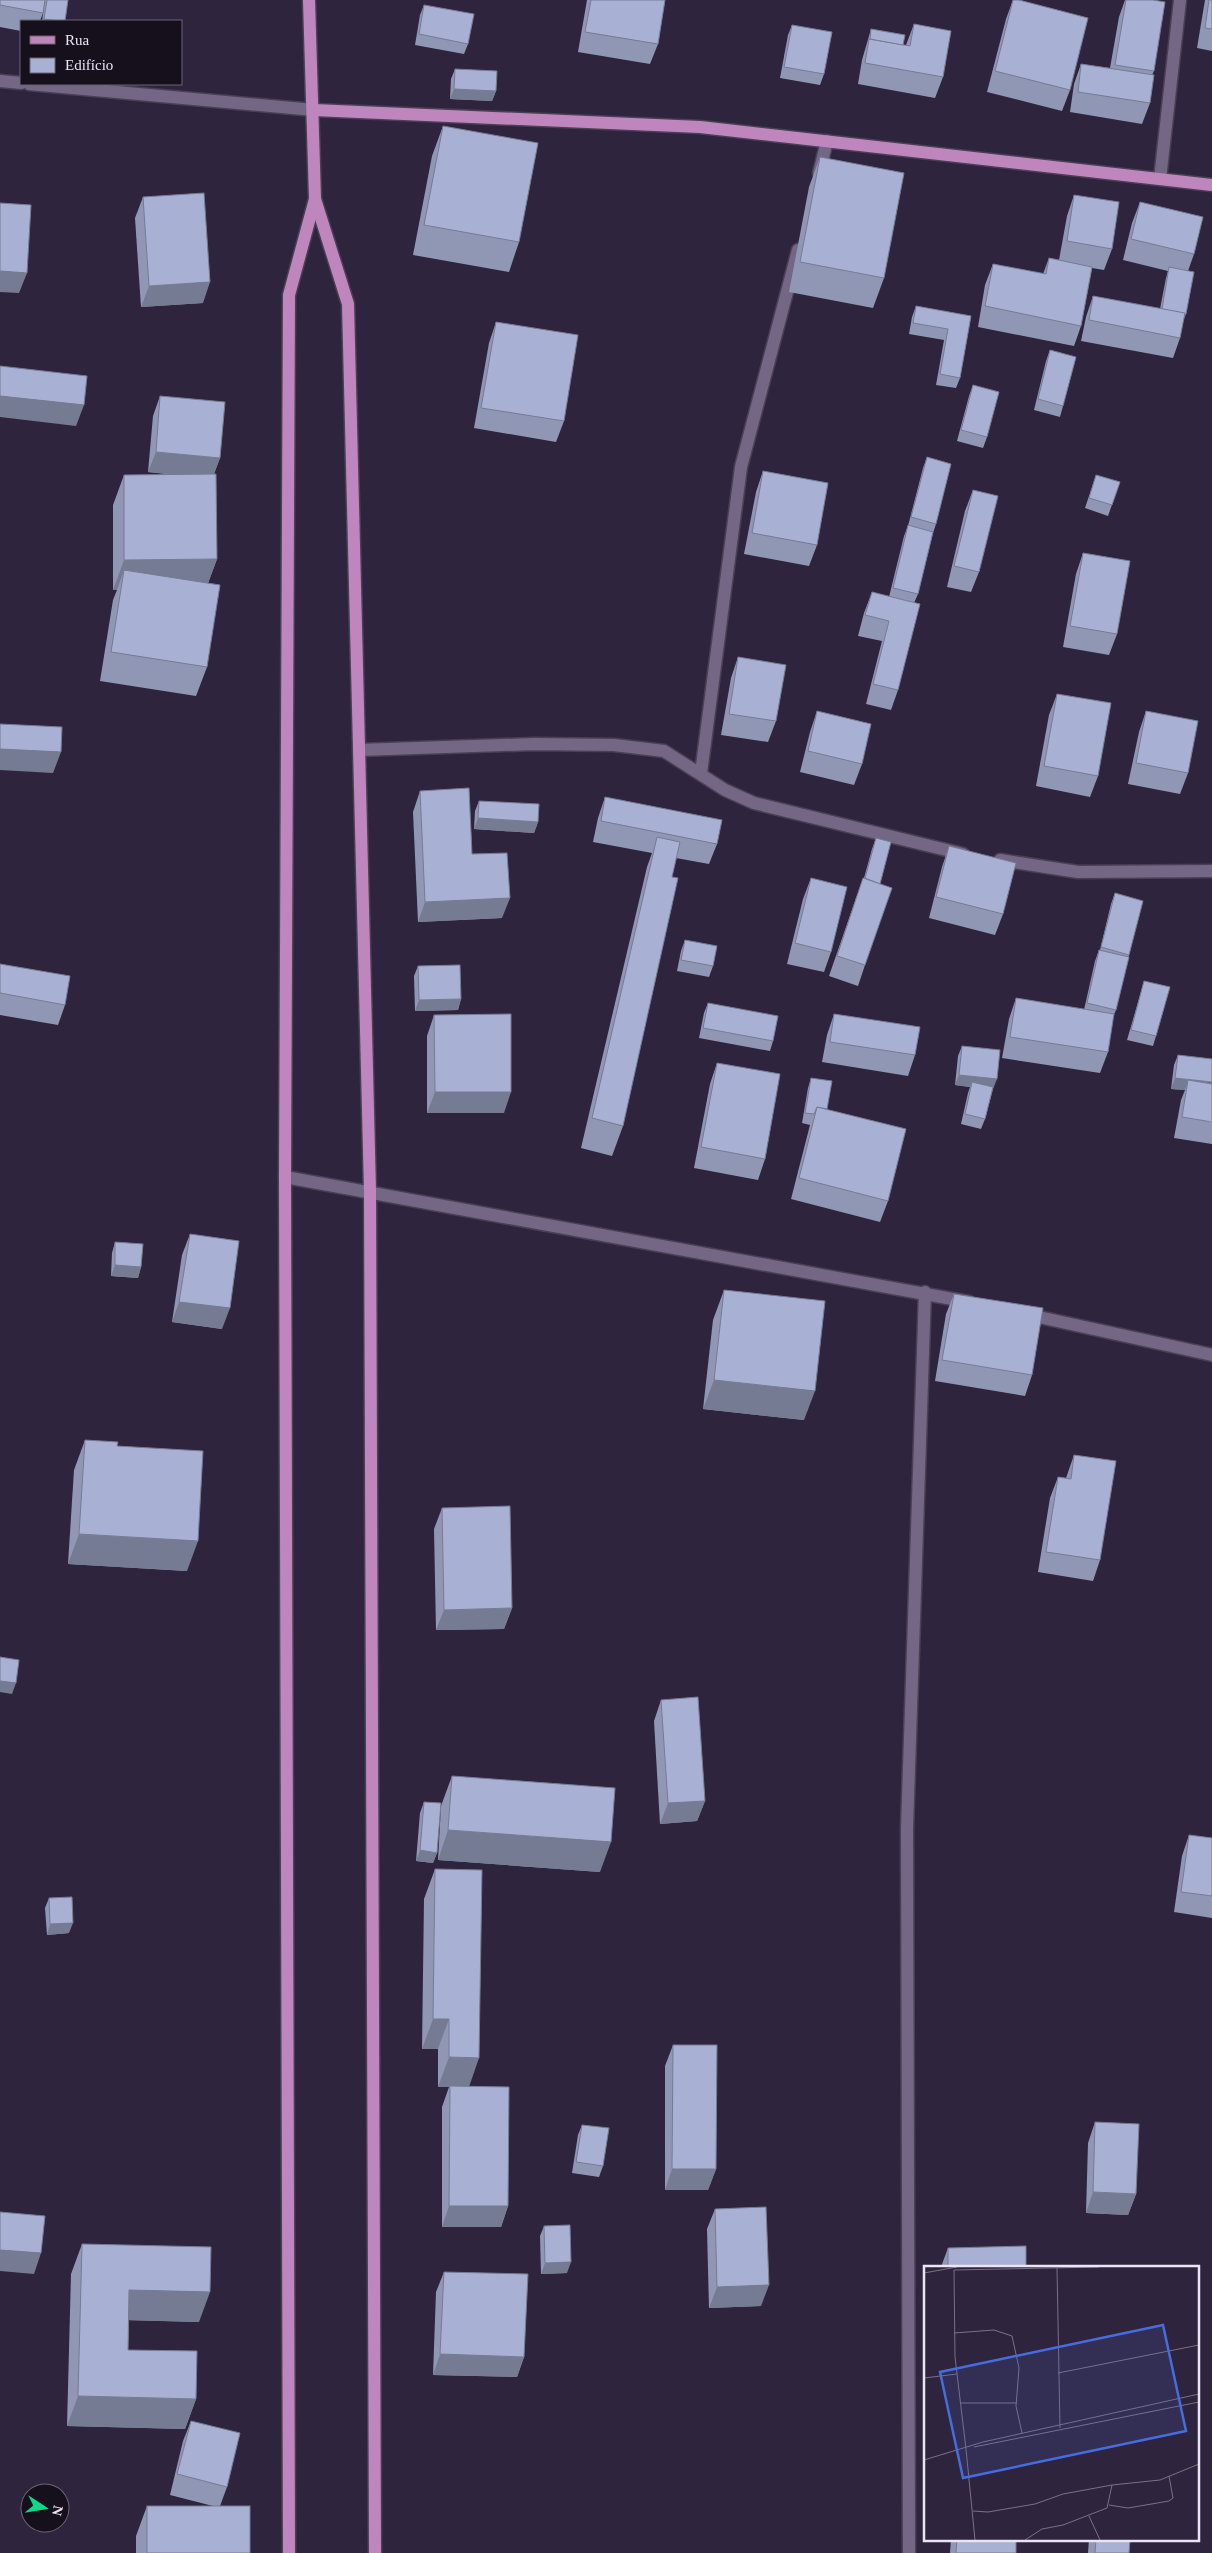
<svg xmlns="http://www.w3.org/2000/svg" width="1212" height="2553" font-family="Georgia,serif">
<rect width="100%" height="100%" fill="#2f243d"/>
<g fill="none" stroke-linecap="round" stroke-linejoin="round">
<!-- minor casing -->
<g stroke="#4a4056" stroke-width="15">
<g id="minor">
<path d="M 0,81 L 21,83"/>
<path d="M 29,84 L 314,110"/>
<path d="M 819,173 L 827,141"/>
<path d="M 1160,179 L 1180,0"/>
<path d="M 359,750 L 534,744 L 614,745 L 664,751 L 725,790 L 754,803 L 963,854"/>
<path d="M 701,773 L 741,467 L 798,250"/>
<path d="M 1000,860 L 1078,872 L 1212,871"/>
<path d="M 285,1177 L 969,1302"/>
<path d="M 1025,1314 L 1212,1355"/>
<path d="M 909,2553 L 907,1828 L 925,1292"/>
</g>
</g>
<!-- major casing -->
<g stroke="#4a4056" stroke-width="15">
<g id="major">
<path d="M 309,0 L 315,199 L 348,304 L 370,1191 L 375,2553"/>
<path d="M 314,110 L 700,127 L 1212,185"/>
<path d="M 289,2553 L 285,1177 L 289,295 L 315,199"/>
</g>
</g>
<!-- minor -->
<use href="#minor" stroke="#746785" stroke-width="12"/>
<!-- major -->
<use href="#major" stroke="#bf86bd" stroke-width="12"/>
</g>
<!-- wall -->
<g fill="#9097b5">
<path d="M 0,0 L 43,13 L 40,21 L 21,21 L 21,31 L 0,27 Z"/>
<path d="M 45,0 L 68,0 L 65,21 L 42,21 Z"/>
<path d="M 587,0 L 665,0 L 658,44 L 650,64 L 578,52 Z"/>
<path d="M 1013,0 L 1070,90 L 1062,111 L 987,92 L 1006,19 Z"/>
<path d="M 1125,0 L 1153,0 L 1154,71 L 1152,75 L 1150,103 L 1142,124 L 1070,112 L 1074,84 L 1081,64 L 1110,68 L 1119,17 Z"/>
<path d="M 1205,0 L 1212,0 L 1212,51 L 1197,48 Z"/>
<path d="M 424,5 L 468,44 L 464,54 L 415,45 L 420,15 Z"/>
<path d="M 914,24 L 943,77 L 935,98 L 858,84 L 862,60 L 871,29 L 903,45 L 906,45 Z"/>
<path d="M 792,25 L 824,74 L 820,85 L 780,78 L 788,35 Z"/>
<path d="M 455,69 L 496,91 L 492,101 L 450,99 L 451,79 Z"/>
<path d="M 443,126 L 519,242 L 509,272 L 413,255 L 432,156 Z"/>
<path d="M 820,157 L 884,278 L 873,308 L 789,292 L 809,187 Z"/>
<path d="M 1074,195 L 1112,249 L 1104,270 L 1092,268 L 1081,326 L 1074,346 L 978,327 L 985,285 L 993,264 L 1043,274 L 1049,258 L 1059,260 L 1067,216 Z"/>
<path d="M 143,197 L 203,303 L 141,307 L 135,218 Z"/>
<path d="M 1140,202 L 1194,254 L 1188,271 L 1186,314 L 1183,321 L 1180,338 L 1173,358 L 1081,341 L 1086,317 L 1093,296 L 1160,309 L 1166,278 L 1168,271 L 1123,260 L 1132,223 Z"/>
<path d="M 916,306 L 971,316 L 960,378 L 956,388 L 936,385 L 944,340 L 909,334 L 912,317 Z"/>
<path d="M 496,322 L 564,421 L 556,442 L 474,428 L 489,343 Z"/>
<path d="M 1050,350 L 1063,406 L 1060,417 L 1034,410 L 1046,361 Z"/>
<path d="M 973,385 L 987,437 L 983,448 L 957,441 L 969,396 Z"/>
<path d="M 160,396 L 220,458 L 214,474 L 217,559 L 208,583 L 207,667 L 196,696 L 100,681 L 113,600 L 117,590 L 113,590 L 113,505 L 124,475 L 175,475 L 148,472 L 153,416 Z"/>
<path d="M 927,457 L 936,524 L 933,533 L 918,594 L 914,603 L 898,690 L 891,710 L 866,704 L 882,641 L 858,636 L 864,613 L 872,592 L 889,597 L 904,536 L 908,526 L 923,468 Z"/>
<path d="M 763,471 L 817,545 L 809,566 L 744,554 L 756,492 Z"/>
<path d="M 1096,475 L 1120,482 L 1108,516 L 1085,508 Z"/>
<path d="M 973,490 L 979,572 L 971,592 L 947,587 L 965,511 Z"/>
<path d="M 1083,553 L 1117,634 L 1109,655 L 1063,647 L 1076,574 Z"/>
<path d="M 738,657 L 776,721 L 768,742 L 721,735 L 731,678 Z"/>
<path d="M 1057,694 L 1098,776 L 1090,797 L 1036,786 L 1049,715 Z"/>
<path d="M 817,711 L 862,764 L 854,785 L 800,772 L 810,732 Z"/>
<path d="M 1146,711 L 1188,773 L 1180,794 L 1128,784 L 1139,732 Z"/>
<path d="M 420,791 L 472,854 L 502,918 L 418,922 L 413,812 Z"/>
<path d="M 605,797 L 717,844 L 709,864 L 676,858 L 672,877 L 623,1126 L 612,1156 L 581,1148 L 647,867 L 652,853 L 593,842 L 598,818 Z"/>
<path d="M 479,801 L 538,822 L 534,833 L 474,829 L 475,811 Z"/>
<path d="M 876,838 L 880,884 L 865,965 L 858,986 L 829,976 L 856,898 L 864,878 L 872,849 Z"/>
<path d="M 949,846 L 1003,914 L 995,935 L 929,918 L 942,867 Z"/>
<path d="M 811,878 L 831,952 L 824,972 L 787,964 L 803,899 Z"/>
<path d="M 1115,893 L 1129,955 L 1116,1010 L 1113,1017 L 1108,1052 L 1100,1073 L 1002,1058 L 1009,1019 L 1016,998 L 1084,1010 L 1095,961 L 1099,950 L 1100,950 L 1111,904 Z"/>
<path d="M 685,940 L 713,966 L 709,977 L 677,971 L 681,951 Z"/>
<path d="M 0,964 L 65,1005 L 58,1025 L 0,1015 Z"/>
<path d="M 418,966 L 461,999 L 458,1010 L 415,1011 L 414,976 Z"/>
<path d="M 1144,981 L 1156,1036 L 1153,1046 L 1127,1040 L 1141,992 Z"/>
<path d="M 708,1003 L 773,1041 L 770,1051 L 699,1038 L 704,1013 Z"/>
<path d="M 834,1014 L 915,1055 L 908,1076 L 822,1062 L 827,1035 Z"/>
<path d="M 434,1015 L 504,1113 L 427,1113 L 427,1036 Z"/>
<path d="M 962,1046 L 993,1089 L 985,1119 L 981,1129 L 961,1124 L 968,1093 L 970,1087 L 955,1085 L 958,1056 Z"/>
<path d="M 1178,1055 L 1212,1082 L 1212,1144 L 1174,1138 L 1181,1100 L 1185,1090 L 1171,1089 L 1174,1065 Z"/>
<path d="M 717,1063 L 765,1159 L 758,1180 L 694,1168 L 710,1084 Z"/>
<path d="M 811,1078 L 827,1109 L 888,1201 L 880,1222 L 791,1199 L 810,1125 L 802,1123 L 808,1088 Z"/>
<path d="M 190,1234 L 222,1329 L 172,1322 L 182,1255 Z"/>
<path d="M 115,1242 L 141,1267 L 138,1278 L 111,1276 L 112,1253 Z"/>
<path d="M 724,1290 L 804,1420 L 703,1409 L 713,1320 Z"/>
<path d="M 954,1294 L 1032,1375 L 1025,1396 L 935,1381 L 946,1314 Z"/>
<path d="M 85,1440 L 117,1446 L 187,1571 L 68,1564 L 74,1470 Z"/>
<path d="M 1074,1455 L 1100,1560 L 1093,1581 L 1038,1572 L 1050,1498 L 1058,1477 L 1066,1478 Z"/>
<path d="M 442,1508 L 512,1608 L 504,1629 L 436,1630 L 434,1529 Z"/>
<path d="M 661,1700 L 705,1801 L 697,1821 L 660,1824 L 654,1721 Z"/>
<path d="M 452,1776 L 600,1872 L 438,1860 L 441,1806 Z"/>
<path d="M 424,1802 L 437,1853 L 433,1863 L 416,1861 L 420,1813 Z"/>
<path d="M 1189,1835 L 1212,1838 L 1212,1918 L 1174,1912 L 1182,1856 Z"/>
<path d="M 435,1869 L 469,2087 L 508,2206 L 501,2227 L 442,2227 L 442,2107 L 449,2087 L 438,2087 L 438,2049 L 422,2049 L 424,1899 Z"/>
<path d="M 49,1898 L 69,1933 L 47,1935 L 45,1908 Z"/>
<path d="M 673,2045 L 716,2169 L 708,2190 L 665,2190 L 665,2066 Z"/>
<path d="M 1095,2122 L 1136,2194 L 1128,2215 L 1086,2213 L 1088,2143 Z"/>
<path d="M 582,2125 L 603,2166 L 599,2177 L 572,2173 L 578,2135 Z"/>
<path d="M 715,2209 L 761,2306 L 709,2308 L 707,2229 Z"/>
<path d="M 544,2226 L 567,2273 L 541,2274 L 540,2236 Z"/>
<path d="M 82,2244 L 199,2322 L 129,2320 L 128,2350 L 196,2399 L 185,2429 L 67,2426 L 71,2274 Z"/>
<path d="M 948,2248 L 1026,2267 L 941,2267 Z"/>
<path d="M 444,2272 L 524,2357 L 517,2377 L 433,2375 L 436,2292 Z"/>
<path d="M 191,2421 L 227,2487 L 220,2506 L 250,2553 L 136,2553 L 136,2536 L 147,2506 L 213,2506 L 170,2495 L 183,2441 Z"/>
<path d="M 951,2539 L 1016,2539 L 1016,2553 L 950,2553 Z"/>
<path d="M 1089,2539 L 1130,2539 L 1129,2553 L 1088,2553 Z"/>
</g>
<!-- shaded-wall -->
<g fill="#767b94">
<path d="M 454,89 L 496,91 L 492,101 L 450,99 Z"/>
<path d="M 0,271 L 27,273 L 19,293 L 0,292 Z"/>
<path d="M 210,282 L 203,303 L 141,307 L 149,286 Z"/>
<path d="M 0,396 L 84,405 L 76,426 L 0,417 Z"/>
<path d="M 156,452 L 220,458 L 212,478 L 148,472 Z"/>
<path d="M 217,559 L 206,589 L 124,570 L 117,590 L 113,590 L 124,560 Z"/>
<path d="M 0,749 L 61,752 L 53,773 L 0,770 Z"/>
<path d="M 478,818 L 538,822 L 534,833 L 474,829 Z"/>
<path d="M 510,898 L 502,918 L 418,922 L 425,902 Z"/>
<path d="M 461,999 L 458,1010 L 415,1011 L 419,1000 Z"/>
<path d="M 959,1075 L 997,1079 L 993,1089 L 971,1087 L 972,1082 L 970,1087 L 955,1085 Z"/>
<path d="M 1175,1078 L 1212,1082 L 1212,1084 L 1188,1080 L 1185,1090 L 1171,1089 Z"/>
<path d="M 435,1092 L 511,1092 L 504,1113 L 427,1113 Z"/>
<path d="M 115,1265 L 141,1267 L 138,1278 L 111,1276 Z"/>
<path d="M 179,1302 L 230,1308 L 222,1329 L 172,1322 Z"/>
<path d="M 714,1380 L 815,1391 L 804,1420 L 703,1409 Z"/>
<path d="M 79,1534 L 198,1541 L 187,1571 L 68,1564 Z"/>
<path d="M 512,1608 L 504,1629 L 436,1630 L 444,1610 Z"/>
<path d="M 0,1681 L 16,1683 L 12,1694 L 0,1692 Z"/>
<path d="M 705,1801 L 697,1821 L 660,1824 L 668,1803 Z"/>
<path d="M 448,1830 L 611,1842 L 600,1872 L 438,1860 Z"/>
<path d="M 420,1850 L 437,1853 L 433,1863 L 416,1861 Z"/>
<path d="M 73,1923 L 69,1933 L 47,1935 L 50,1924 Z"/>
<path d="M 433,2019 L 449,2019 L 438,2049 L 422,2049 Z"/>
<path d="M 449,2057 L 479,2058 L 469,2087 L 438,2087 Z"/>
<path d="M 672,2169 L 716,2169 L 708,2190 L 665,2190 Z"/>
<path d="M 1093,2192 L 1136,2194 L 1128,2215 L 1086,2213 Z"/>
<path d="M 449,2206 L 508,2206 L 501,2227 L 442,2227 Z"/>
<path d="M 0,2250 L 41,2253 L 34,2274 L 0,2271 Z"/>
<path d="M 571,2262 L 567,2273 L 541,2274 L 545,2263 Z"/>
<path d="M 769,2285 L 761,2306 L 709,2308 L 717,2287 Z"/>
<path d="M 129,2290 L 210,2292 L 199,2322 L 118,2320 Z"/>
<path d="M 440,2354 L 524,2357 L 517,2377 L 433,2375 Z"/>
<path d="M 78,2396 L 196,2399 L 185,2429 L 67,2426 Z"/>
</g>
<!-- building -->
<g fill="#a8b0d3" stroke="#767b94">
<path d="M 0,0 L 45,0 L 43,13 L 0,5 Z"/>
<path d="M 47,0 L 68,0 L 65,21 L 59,21 L 44,19 Z"/>
<path d="M 591,0 L 665,0 L 658,44 L 585,32 Z"/>
<path d="M 1013,0 L 1019,0 L 1088,18 L 1070,90 L 995,71 Z"/>
<path d="M 1126,0 L 1153,0 L 1165,2 L 1154,71 L 1115,65 Z"/>
<path d="M 1209,0 L 1212,0 L 1212,29 L 1205,28 Z"/>
<path d="M 424,5 L 474,14 L 468,44 L 419,34 Z"/>
<path d="M 914,24 L 951,31 L 943,77 L 865,63 L 869,39 L 910,46 Z"/>
<path d="M 792,25 L 832,32 L 824,74 L 784,67 Z"/>
<path d="M 871,29 L 905,35 L 903,45 L 870,39 Z"/>
<path d="M 1081,64 L 1154,75 L 1150,103 L 1078,92 Z"/>
<path d="M 455,69 L 497,71 L 496,91 L 454,89 Z"/>
<path d="M 443,126 L 538,143 L 519,242 L 424,225 Z"/>
<path d="M 820,157 L 904,173 L 884,278 L 800,262 Z"/>
<path d="M 204,193 L 210,282 L 149,286 L 143,197 Z"/>
<path d="M 1074,195 L 1119,202 L 1112,249 L 1067,241 Z"/>
<path d="M 1140,202 L 1203,217 L 1194,254 L 1131,239 Z"/>
<path d="M 0,203 L 31,205 L 27,273 L 0,271 Z"/>
<path d="M 1049,258 L 1092,267 L 1081,326 L 985,306 L 993,264 L 1046,274 Z"/>
<path d="M 1169,267 L 1194,272 L 1186,314 L 1162,309 Z"/>
<path d="M 1093,296 L 1185,313 L 1180,338 L 1089,320 Z"/>
<path d="M 916,306 L 971,316 L 960,378 L 940,374 L 948,329 L 913,323 Z"/>
<path d="M 496,322 L 578,335 L 564,421 L 481,408 Z"/>
<path d="M 1050,350 L 1076,357 L 1063,406 L 1038,399 Z"/>
<path d="M 0,366 L 87,376 L 84,405 L 0,396 Z"/>
<path d="M 973,385 L 999,392 L 987,437 L 961,430 Z"/>
<path d="M 160,396 L 225,402 L 220,458 L 156,452 Z"/>
<path d="M 927,457 L 951,464 L 936,524 L 911,517 Z"/>
<path d="M 763,471 L 828,483 L 817,545 L 752,533 Z"/>
<path d="M 216,474 L 217,559 L 124,560 L 124,475 Z"/>
<path d="M 1096,475 L 1120,482 L 1112,505 L 1089,498 Z"/>
<path d="M 973,490 L 998,496 L 979,572 L 954,566 Z"/>
<path d="M 908,525 L 933,532 L 918,594 L 893,588 Z"/>
<path d="M 1083,553 L 1130,561 L 1117,634 L 1070,626 Z"/>
<path d="M 124,570 L 220,585 L 207,667 L 111,652 Z"/>
<path d="M 872,592 L 920,604 L 898,690 L 873,684 L 889,621 L 865,615 Z"/>
<path d="M 738,657 L 786,665 L 776,721 L 729,714 Z"/>
<path d="M 1057,694 L 1111,703 L 1098,776 L 1044,766 Z"/>
<path d="M 817,711 L 871,724 L 862,764 L 808,751 Z"/>
<path d="M 1146,711 L 1198,721 L 1188,773 L 1136,763 Z"/>
<path d="M 0,724 L 62,727 L 61,752 L 0,749 Z"/>
<path d="M 469,788 L 472,854 L 507,853 L 510,898 L 425,902 L 420,791 Z"/>
<path d="M 605,797 L 722,820 L 717,844 L 601,821 Z"/>
<path d="M 479,801 L 539,804 L 538,822 L 478,818 Z"/>
<path d="M 657,837 L 680,842 L 672,877 L 678,878 L 623,1126 L 592,1118 Z"/>
<path d="M 876,838 L 891,842 L 880,884 L 865,878 Z"/>
<path d="M 949,846 L 1016,863 L 1003,914 L 936,897 Z"/>
<path d="M 811,878 L 847,887 L 831,952 L 795,943 Z"/>
<path d="M 863,878 L 892,888 L 865,965 L 837,956 Z"/>
<path d="M 1115,893 L 1143,901 L 1129,955 L 1101,947 Z"/>
<path d="M 685,940 L 717,946 L 713,966 L 681,960 Z"/>
<path d="M 1099,950 L 1129,957 L 1116,1010 L 1087,1003 Z"/>
<path d="M 0,964 L 70,976 L 65,1005 L 0,993 Z"/>
<path d="M 460,965 L 461,999 L 419,1000 L 418,966 Z"/>
<path d="M 1144,981 L 1170,987 L 1156,1036 L 1131,1030 Z"/>
<path d="M 1016,998 L 1114,1014 L 1108,1052 L 1010,1037 Z"/>
<path d="M 708,1003 L 778,1016 L 773,1041 L 703,1028 Z"/>
<path d="M 511,1014 L 511,1092 L 435,1092 L 434,1015 Z"/>
<path d="M 834,1014 L 920,1027 L 915,1055 L 830,1042 Z"/>
<path d="M 962,1046 L 1000,1050 L 997,1079 L 959,1075 Z"/>
<path d="M 1178,1055 L 1212,1059 L 1212,1082 L 1175,1078 Z"/>
<path d="M 717,1063 L 780,1074 L 765,1159 L 701,1147 Z"/>
<path d="M 811,1078 L 832,1081 L 827,1109 L 817,1107 L 814,1114 L 805,1113 Z"/>
<path d="M 1188,1080 L 1212,1084 L 1212,1122 L 1182,1117 Z"/>
<path d="M 972,1082 L 993,1087 L 985,1119 L 965,1114 Z"/>
<path d="M 817,1107 L 906,1129 L 888,1201 L 799,1178 Z"/>
<path d="M 190,1234 L 239,1241 L 230,1308 L 179,1302 Z"/>
<path d="M 115,1242 L 143,1244 L 141,1267 L 115,1265 Z"/>
<path d="M 724,1290 L 825,1301 L 815,1391 L 714,1380 Z"/>
<path d="M 954,1294 L 1043,1308 L 1032,1375 L 942,1360 Z"/>
<path d="M 85,1440 L 118,1442 L 117,1446 L 203,1451 L 198,1541 L 79,1534 Z"/>
<path d="M 1074,1455 L 1116,1461 L 1100,1560 L 1046,1552 L 1058,1477 L 1071,1479 Z"/>
<path d="M 510,1506 L 512,1608 L 444,1610 L 442,1508 Z"/>
<path d="M 0,1657 L 19,1660 L 16,1683 L 0,1681 Z"/>
<path d="M 698,1697 L 705,1801 L 668,1803 L 661,1700 Z"/>
<path d="M 452,1776 L 615,1788 L 611,1842 L 448,1830 Z"/>
<path d="M 424,1802 L 441,1803 L 437,1853 L 420,1850 Z"/>
<path d="M 1189,1835 L 1212,1838 L 1212,1896 L 1181,1892 Z"/>
<path d="M 435,1869 L 482,1870 L 479,2058 L 449,2057 L 449,2019 L 433,2019 Z"/>
<path d="M 72,1897 L 73,1923 L 50,1924 L 49,1898 Z"/>
<path d="M 673,2045 L 717,2045 L 716,2169 L 672,2169 Z"/>
<path d="M 450,2086 L 509,2087 L 508,2206 L 449,2206 Z"/>
<path d="M 1095,2122 L 1139,2124 L 1136,2194 L 1093,2192 Z"/>
<path d="M 582,2125 L 609,2128 L 603,2166 L 576,2162 Z"/>
<path d="M 766,2207 L 769,2285 L 717,2287 L 715,2209 Z"/>
<path d="M 0,2212 L 45,2216 L 41,2253 L 0,2250 Z"/>
<path d="M 570,2225 L 571,2262 L 545,2263 L 544,2226 Z"/>
<path d="M 82,2244 L 211,2247 L 210,2292 L 129,2290 L 128,2350 L 197,2351 L 196,2399 L 78,2396 Z"/>
<path d="M 1026,2246 L 1026,2267 L 948,2267 L 948,2248 Z"/>
<path d="M 444,2272 L 528,2274 L 524,2357 L 440,2354 Z"/>
<path d="M 191,2421 L 240,2433 L 227,2487 L 177,2474 Z"/>
<rect x="147" y="2506" width="103" height="47"/>
<path d="M 957,2539 L 1016,2539 L 1016,2553 L 956,2553 Z"/>
<path d="M 1096,2539 L 1130,2539 L 1129,2553 L 1095,2553 Z"/>
</g>
<!-- overview -->
<g transform="translate(924 2266)">
<rect width="275" height="275" fill="#2f243d"/>
<path fill="none" stroke="#7a7187" stroke-width="1" d="M 133,2 L 136,162M 0,7 L 33,1M 30,67 L 70,64 L 88,70 L 95,102 L 92,140 L 98,167M 134,107 L 275,79M 0,112 L 33,108M 36,137 L 93,137M 50,181 L 275,136M 42,183 L 51,274M 42,183 L 31,91 L 30,4 L 175,1M 0,194 L 59,176 L 275,128M 185,239 L 204,242 L 245,235 L 249,232 L 245,210M 49,245 L 64,246 L 111,238 L 139,228 L 188,219M 165,250 L 176,274M 101,274 L 118,263 L 139,259 L 183,242 L 188,219 L 236,214 L 275,198"/>
<path fill="#466cde" fill-opacity="0.15" stroke="#466cde" stroke-width="2.5" d="M 239,59 L 262,165 L 39,212 L 16,106 Z"/>
<rect width="275" height="275" fill="none" stroke="#ebe4f5" stroke-width="2.5"/>
</g>
<!-- legend -->
<rect x="20" y="20" width="162" height="65" fill="#15101b" stroke="#6b6572"/>
<rect x="30" y="36" width="25" height="8" fill="#bf86bd" stroke="#6b6572"/>
<text x="65" y="45" font-size="15" fill="#ebe4f5">Rua</text>
<rect x="30" y="58" width="25" height="15" fill="#a8b0d3" stroke="#6b6572"/>
<text x="65" y="70" font-size="15" fill="#ebe4f5">Edifício</text>
<!-- north arrow -->
<g transform="translate(45 2508) rotate(102)"><circle r="24" fill="#15101b" stroke="#6b6572"/>
<path d="M0-4L9 19L0 12L-9 19Z" fill="#0cd98a"/>
<text y="-8" font-size="14" font-weight="bold" text-anchor="middle" fill="#ebe4f5">N</text>
</g>
</svg>
